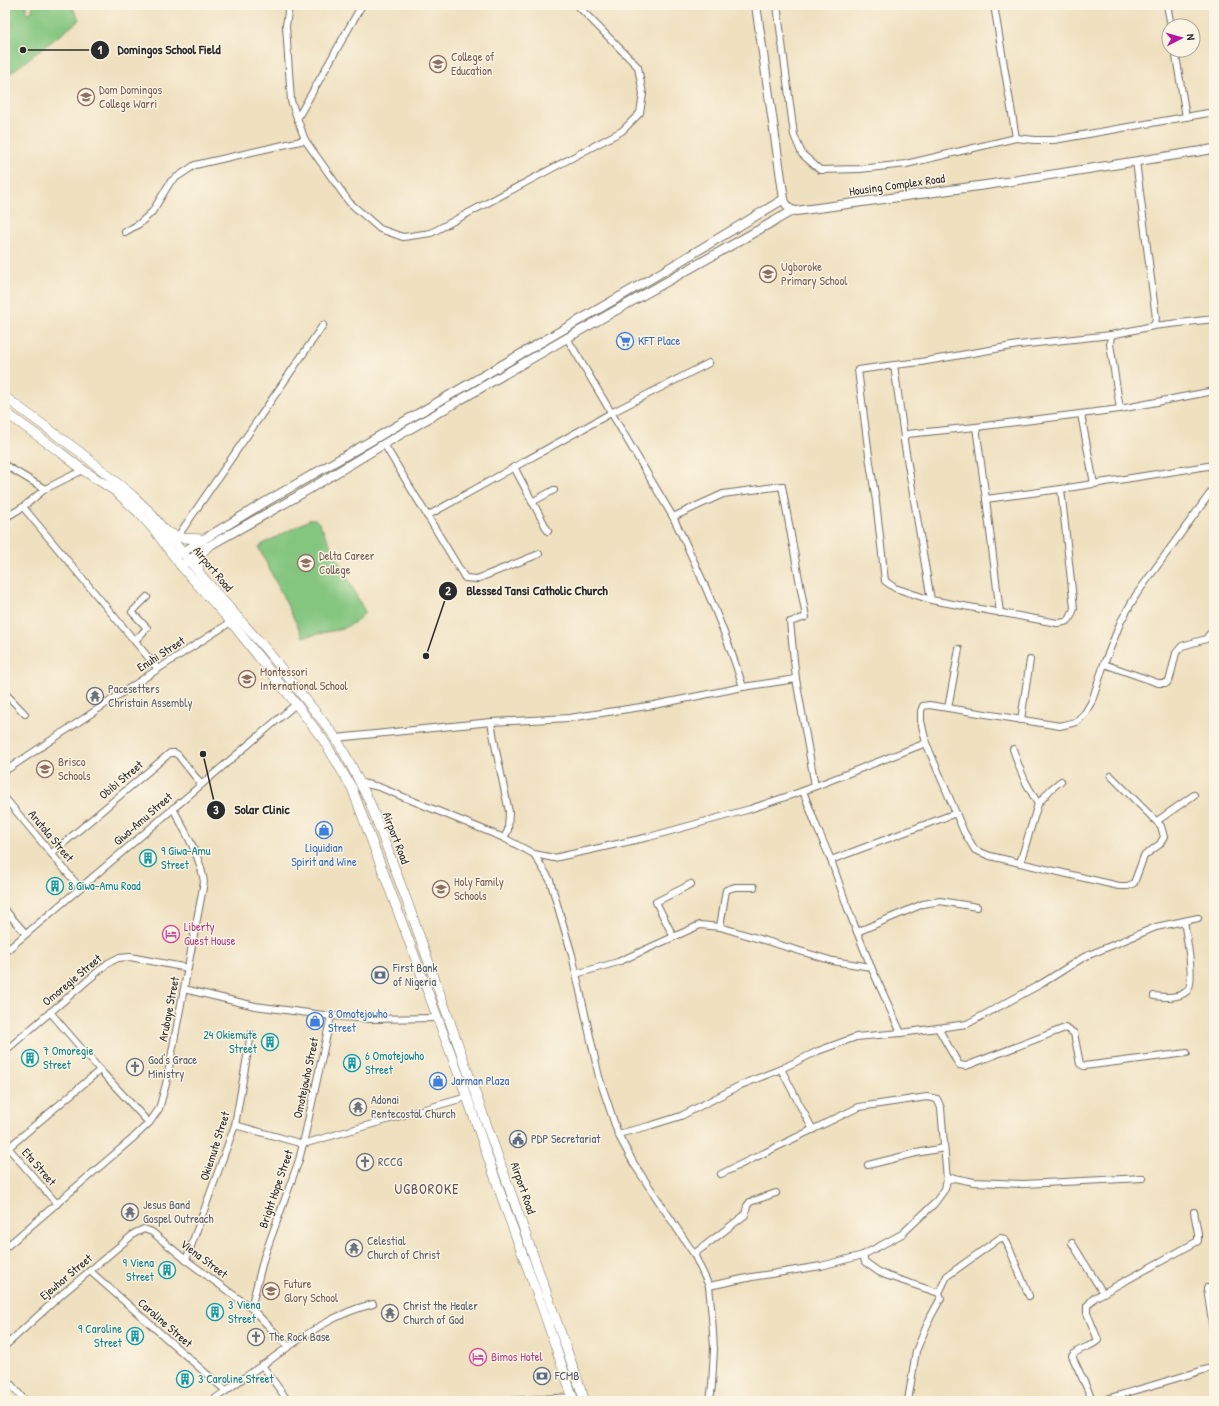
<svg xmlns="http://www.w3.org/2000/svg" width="1219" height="1406" font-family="'Patrick Hand',sans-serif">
<rect width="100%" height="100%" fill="#fcf5e5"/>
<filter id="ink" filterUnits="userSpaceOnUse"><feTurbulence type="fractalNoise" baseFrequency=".025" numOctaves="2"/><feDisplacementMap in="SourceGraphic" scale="8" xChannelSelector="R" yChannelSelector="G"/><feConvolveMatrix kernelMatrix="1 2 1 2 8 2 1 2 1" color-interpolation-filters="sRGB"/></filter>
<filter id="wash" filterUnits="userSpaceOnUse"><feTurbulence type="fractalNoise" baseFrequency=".012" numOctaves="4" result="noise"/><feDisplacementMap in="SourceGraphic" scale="16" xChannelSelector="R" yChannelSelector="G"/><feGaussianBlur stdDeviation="0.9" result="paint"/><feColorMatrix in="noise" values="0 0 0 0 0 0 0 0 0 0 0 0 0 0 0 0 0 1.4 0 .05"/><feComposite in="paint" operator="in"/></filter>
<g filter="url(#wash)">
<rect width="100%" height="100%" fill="#efe0bf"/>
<!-- green -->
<g fill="#84c680" stroke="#587856">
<path d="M 5,5 L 27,5 L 26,10 L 28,15 L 32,10 L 33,5 L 71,5 L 79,19 L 77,22 L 5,77 Z"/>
<path d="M 311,519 L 315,519 L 319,523 L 365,612 L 357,621 L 342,629 L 303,637 L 259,548 L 261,545 Z"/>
</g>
</g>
<g filter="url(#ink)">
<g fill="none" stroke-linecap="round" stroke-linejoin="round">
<!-- minor casing -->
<g stroke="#706a5f" stroke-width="8">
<g id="minor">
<path d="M 289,5 L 286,26 L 291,101 L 305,140 L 349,202 L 380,229 L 403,237 L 431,233 L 622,131 L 640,113 L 643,94 L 638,67 L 577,5"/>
<path d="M 777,5 L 794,135 L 802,154 L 820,170 L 860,169 L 906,164 L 1016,138 L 1035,140 L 1054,140 L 1214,112"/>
<path d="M 994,5 L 1016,138"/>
<path d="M 1167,5 L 1171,26"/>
<path d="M 1175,50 L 1186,117"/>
<path d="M 297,119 L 362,5"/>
<path d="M 125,232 L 139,224 L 152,212 L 171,181 L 195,165 L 305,140"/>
<path d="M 1153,326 L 1214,319"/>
<path d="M 567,338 L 673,517 C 700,572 725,629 743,687"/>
<path d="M 894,365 L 921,362 L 1018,345 L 1111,335"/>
<path d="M 1214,391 L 1120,409 L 976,427 L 907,434 L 904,437 L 904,441 L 931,600 L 1057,623 C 1070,622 1070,620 1074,608 L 1061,489 L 1214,465"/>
<path d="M 1120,409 L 1110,344 L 1111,335 L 1153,326 L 1155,323 L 1156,318 L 1136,161"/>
<path d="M 1081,414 L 1094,484"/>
<path d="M 976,427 L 986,499 L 1061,489"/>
<path d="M 904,437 L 894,365 L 858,370 L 870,463 L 876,501 L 885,581 L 895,588 L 931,600"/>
<path d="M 384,444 L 465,578 L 477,579 L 539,554"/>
<path d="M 5,465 L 45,489"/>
<path d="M 514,467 L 548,531"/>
<path d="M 986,499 L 1000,613"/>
<path d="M 532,502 L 554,490"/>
<path d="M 23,507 L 158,669"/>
<path d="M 427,516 L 611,413 L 709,363"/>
<path d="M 673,517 L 723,494 L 782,486 L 806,617 L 790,622 L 796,679 L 815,786"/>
<path d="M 5,518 L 23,507 L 45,489 L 83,470"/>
<path d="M 178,536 L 323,325"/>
<path d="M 135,641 L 147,628 L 132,612 L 147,597"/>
<path d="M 1104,664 L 1158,683 L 1167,683 L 1170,678 L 1176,653 L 1182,646 L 1206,639 L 1214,628"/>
<path d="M 5,693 L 25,714"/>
<path d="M 948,708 L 959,649"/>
<path d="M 1021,720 L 1030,660"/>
<path d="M 491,722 L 496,750 L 509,812 L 508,830 L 504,838"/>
<path d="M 336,738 L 491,722 L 569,718 L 654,705 L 743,687 L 796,679"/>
<path d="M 1013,749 L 1018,764 L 1025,781 L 1038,804 L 1020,863"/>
<path d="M 5,771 L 158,669 L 231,622"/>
<path d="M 1111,776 L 1161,826 L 1164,837 L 1160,844 L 1144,856 L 1134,883 L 1128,886 L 1119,886 L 990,856 L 975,850 L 964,832 L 926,743 L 921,721 L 921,711 L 923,706 L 929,705 L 1060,726 L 1076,722 L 1085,713 L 1092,701 L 1104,664 L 1121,621 L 1136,595 L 1214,488"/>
<path d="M 362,783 L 379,787 L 504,838 L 534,854 L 550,880 L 572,955 L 599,1077 L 618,1134 L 634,1164 L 694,1254 L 709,1286 L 712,1317 L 714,1349 L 712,1385 L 710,1401"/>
<path d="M 803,791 L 816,825 L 831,860 L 848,909 L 871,967 L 901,1033"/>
<path d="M 5,798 L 80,888"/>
<path d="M 1038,804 L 1051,789 L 1061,781"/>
<path d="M 1157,821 L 1194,795"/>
<path d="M 52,853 L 170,753 L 175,753 L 178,755 L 201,784"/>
<path d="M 534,854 L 554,858 L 649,837 L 750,809 L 803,791 L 926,743"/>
<path d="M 831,860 L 956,813"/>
<path d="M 5,910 L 26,934"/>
<path d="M 720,927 L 726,890 L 735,887 L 754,887"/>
<path d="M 857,932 L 923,904 L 940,901 L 977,907"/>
<path d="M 673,936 L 656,902 L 691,884"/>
<path d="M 5,952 L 296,704"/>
<path d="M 576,974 L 618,962 L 700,925 L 720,927 L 833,961 L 871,967"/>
<path d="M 184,989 L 255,1006 L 331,1016 L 370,1019 L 438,1018"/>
<path d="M 1154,996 C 1164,997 1178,999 1187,991 C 1196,983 1186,934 1184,921"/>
<path d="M 50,1012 L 100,1070 L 149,1123"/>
<path d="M 938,1028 L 959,1065 L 966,1066 L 1065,1028 L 1074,1033 L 1080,1064 L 1084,1066 L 1187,1053"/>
<path d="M 5,1051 L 108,963 L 118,958 L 130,957 L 188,968"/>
<path d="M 781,1069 L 813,1130"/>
<path d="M 235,1125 L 303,1144 L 331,1016"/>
<path d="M 618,1134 L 649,1126 L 681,1116 L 741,1085 L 781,1069 L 818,1051 L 856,1037 L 901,1033 L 967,1024 L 1041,984 L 1084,957 L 1156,927 L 1198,918"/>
<path d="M 5,1144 L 57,1204"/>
<path d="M 8,1148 L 100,1070"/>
<path d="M 868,1165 L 916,1153 L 944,1148"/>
<path d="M 721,1174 L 859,1107 L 927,1097 L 937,1099 L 941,1108 L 947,1180"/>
<path d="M 1072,1243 L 1103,1293"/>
<path d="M 5,1248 L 132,1139 L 149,1123 L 159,1109 L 166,1084 L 204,882 C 200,855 185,832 173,808"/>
<path d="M 694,1254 L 745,1215 L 747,1206 L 750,1202 L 776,1193"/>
<path d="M 863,1255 L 865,1262 L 879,1272 L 888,1276 L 939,1293"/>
<path d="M 186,1260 L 235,1125 L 251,1034"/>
<path d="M 90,1271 L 226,1391"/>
<path d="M 709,1286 L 752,1277 L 821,1266 L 863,1255 L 902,1234 L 934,1204 L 945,1189 L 947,1180 L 954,1178 L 974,1182 L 1023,1184 L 1143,1178"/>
<path d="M 1207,1288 L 1214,1336"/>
<path d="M 5,1346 L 61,1295 L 135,1233 L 144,1229 L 152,1232 L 186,1260 L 251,1308"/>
<path d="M 288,1346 L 251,1308 L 264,1257 L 299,1160 L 303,1144 L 467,1097"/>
<path d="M 262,1365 L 288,1401"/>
<path d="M 5,1377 L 25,1401"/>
<path d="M 212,1401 C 231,1387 250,1373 270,1360 C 302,1337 334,1313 373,1304"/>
<path d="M 508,1401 L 573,1397"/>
<path d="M 908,1401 L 916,1351 L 931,1316 L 941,1298 L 939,1293 L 947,1276 L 1000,1238 L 1004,1239 L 1007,1243 L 1029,1296"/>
<path d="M 1093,1401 L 1072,1356 C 1079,1347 1091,1348 1098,1340 L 1087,1313 L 1087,1306 L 1094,1298 L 1198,1241 L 1198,1233 L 1194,1212"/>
<path d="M 1100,1401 L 1214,1367"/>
</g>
</g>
<!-- tertiary casing -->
<g stroke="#706a5f" stroke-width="10">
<g id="tertiary">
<path d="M 756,5 L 784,199 C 786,206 789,210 796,211 L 993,184 L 1214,149"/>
<path d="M 178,555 L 262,504 L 652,278 L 784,199"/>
<path d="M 181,566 L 207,547 L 296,497 L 384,444 L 567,338 L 792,211"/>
</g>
</g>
<!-- secondary casing -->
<g stroke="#706a5f" stroke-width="10">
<g id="secondary">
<path d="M 5,397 L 80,452 L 132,495 L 149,511 L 199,573 L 270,654 L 336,738 L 352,767 L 370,803 L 407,901 L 585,1401"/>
<path d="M 5,412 L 60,452 L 83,470 L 115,491 L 138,512 L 155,531 L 181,566 L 231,622 L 296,704 L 324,741 L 352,788 L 467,1097 L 508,1215 L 542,1307 L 574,1401"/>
<path d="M 167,532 L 182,538 L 203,539"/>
<path d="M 199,571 C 197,561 200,554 207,547"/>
</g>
</g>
<!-- minor -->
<use href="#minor" stroke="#fff" stroke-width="6"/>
<!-- tertiary -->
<use href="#tertiary" stroke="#fff" stroke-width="8"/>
<!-- secondary -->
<use href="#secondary" stroke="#fff" stroke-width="9"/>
</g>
</g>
<!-- icons -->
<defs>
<g id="school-ring" transform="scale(0.9)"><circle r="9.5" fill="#fcf5e5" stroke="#8d6e63" stroke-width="1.5"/><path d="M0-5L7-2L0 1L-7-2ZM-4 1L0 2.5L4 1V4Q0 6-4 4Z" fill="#8d6e63"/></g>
<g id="supermarket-ring" transform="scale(0.9)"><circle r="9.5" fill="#fcf5e5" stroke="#3f7fe0" stroke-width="1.5"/><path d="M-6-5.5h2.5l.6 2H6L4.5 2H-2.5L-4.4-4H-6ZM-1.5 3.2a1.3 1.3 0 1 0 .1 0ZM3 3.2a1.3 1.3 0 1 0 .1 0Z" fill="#3f7fe0"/></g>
<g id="temple-ring" transform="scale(0.9)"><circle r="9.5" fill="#fcf5e5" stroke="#6b7280" stroke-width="1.5"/><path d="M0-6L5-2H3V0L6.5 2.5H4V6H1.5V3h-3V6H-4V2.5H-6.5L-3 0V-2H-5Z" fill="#6b7280"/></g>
<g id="shop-ring" transform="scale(0.9)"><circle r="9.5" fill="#fcf5e5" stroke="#3f7fe0" stroke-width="1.5"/><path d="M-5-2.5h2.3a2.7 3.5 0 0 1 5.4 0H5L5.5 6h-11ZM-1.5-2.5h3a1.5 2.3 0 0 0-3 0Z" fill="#3f7fe0"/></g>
<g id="building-ring" transform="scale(0.9)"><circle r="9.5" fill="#fcf5e5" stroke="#0f9aa8" stroke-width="1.5"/><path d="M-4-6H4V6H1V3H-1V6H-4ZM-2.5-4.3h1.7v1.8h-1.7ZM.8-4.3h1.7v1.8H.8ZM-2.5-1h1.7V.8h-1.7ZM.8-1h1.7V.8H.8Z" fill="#0f9aa8"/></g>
<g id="hotel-ring" transform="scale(0.9)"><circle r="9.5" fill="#fcf5e5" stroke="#d1479c" stroke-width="1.5"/><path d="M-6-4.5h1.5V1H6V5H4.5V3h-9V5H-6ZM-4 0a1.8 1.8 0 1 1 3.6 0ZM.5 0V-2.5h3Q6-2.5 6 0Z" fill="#d1479c"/></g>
<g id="bank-ring" transform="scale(0.9)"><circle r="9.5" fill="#fcf5e5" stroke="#5c6f8a" stroke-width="1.5"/><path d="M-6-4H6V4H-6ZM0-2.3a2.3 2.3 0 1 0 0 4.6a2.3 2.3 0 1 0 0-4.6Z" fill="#5c6f8a"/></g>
<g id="church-ring" transform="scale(0.9)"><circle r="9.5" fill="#fcf5e5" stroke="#6b7280" stroke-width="1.5"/><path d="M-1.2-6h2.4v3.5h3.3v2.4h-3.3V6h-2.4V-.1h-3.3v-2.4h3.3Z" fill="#6b7280"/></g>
<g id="civic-ring" transform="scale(0.9)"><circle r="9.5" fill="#fcf5e5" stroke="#5c6f8a" stroke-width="1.5"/><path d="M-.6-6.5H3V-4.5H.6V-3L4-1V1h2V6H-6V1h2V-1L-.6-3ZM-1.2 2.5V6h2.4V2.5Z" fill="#5c6f8a"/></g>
</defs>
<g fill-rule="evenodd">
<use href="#school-ring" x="438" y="64"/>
<use href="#school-ring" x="86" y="97"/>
<use href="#school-ring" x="768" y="274"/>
<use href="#supermarket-ring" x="625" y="341"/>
<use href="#school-ring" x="306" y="563"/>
<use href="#school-ring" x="247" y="679"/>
<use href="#temple-ring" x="95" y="696"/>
<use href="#school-ring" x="45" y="769"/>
<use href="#shop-ring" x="324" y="830"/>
<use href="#building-ring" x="148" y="858"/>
<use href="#building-ring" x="55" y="886"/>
<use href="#school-ring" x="441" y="889"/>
<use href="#hotel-ring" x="171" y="934"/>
<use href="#bank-ring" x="380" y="975"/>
<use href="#shop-ring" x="315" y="1021"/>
<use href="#building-ring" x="270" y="1042"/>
<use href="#building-ring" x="30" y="1058"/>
<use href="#building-ring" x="352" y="1063"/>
<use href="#church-ring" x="135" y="1067"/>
<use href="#shop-ring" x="438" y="1081"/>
<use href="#temple-ring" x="358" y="1107"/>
<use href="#civic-ring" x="518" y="1139"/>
<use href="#church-ring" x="365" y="1162"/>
<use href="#temple-ring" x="130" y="1212"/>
<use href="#temple-ring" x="354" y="1248"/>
<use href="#building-ring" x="167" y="1270"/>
<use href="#school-ring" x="271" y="1291"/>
<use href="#building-ring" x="215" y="1312"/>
<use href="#temple-ring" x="390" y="1313"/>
<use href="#building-ring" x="135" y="1336"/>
<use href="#church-ring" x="256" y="1337"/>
<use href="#hotel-ring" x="478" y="1357"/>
<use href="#bank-ring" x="542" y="1376"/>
<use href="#building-ring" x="185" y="1379"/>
</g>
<g text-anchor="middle" stroke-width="3" stroke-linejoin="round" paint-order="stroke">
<!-- education labels -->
<g font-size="12" fill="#785e54" stroke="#fcf5e5" text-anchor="start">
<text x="451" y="61">College of<tspan x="451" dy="14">Education</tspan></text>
<text x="99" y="94">Dom Domingos<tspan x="99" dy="14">College Warri</tspan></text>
<text x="781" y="271">Ugboroke<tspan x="781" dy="14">Primary School</tspan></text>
<text x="319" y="560">Delta Career<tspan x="319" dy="14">College</tspan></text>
<text x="260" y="676">Montessori<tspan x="260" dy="14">International School</tspan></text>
<text x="58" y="766">Brisco<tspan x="58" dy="14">Schools</tspan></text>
<text x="454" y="886">Holy Family<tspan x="454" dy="14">Schools</tspan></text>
<text x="284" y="1288">Future<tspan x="284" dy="14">Glory School</tspan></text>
</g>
<!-- street labels -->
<g font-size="12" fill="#2b2b2b" stroke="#fcf5e5">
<text transform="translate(897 185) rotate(-8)" y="4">Housing Complex Road</text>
<text transform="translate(213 569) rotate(50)" y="4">Airport Road</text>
<text transform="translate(161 654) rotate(-33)" y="4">Enuhi Street</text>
<text transform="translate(121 780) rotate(-40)" y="4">Obibi Street</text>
<text transform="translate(143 819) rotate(-41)" y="4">Giwa-Amu Street</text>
<text transform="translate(51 836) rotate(50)" y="4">Arutola Street</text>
<text transform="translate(396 838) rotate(69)" y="4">Airport Road</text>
<text transform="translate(72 980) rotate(-40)" y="4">Omoregie Street</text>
<text transform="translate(169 1009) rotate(-79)" y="4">Arubaye Street</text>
<text transform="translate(306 1078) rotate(-78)" y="4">Omotejowho Street</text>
<text transform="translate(215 1146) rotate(-72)" y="4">Okiemute Street</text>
<text transform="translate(39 1167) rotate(49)" y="4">Eta Street</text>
<text transform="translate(523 1188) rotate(71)" y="4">Airport Road</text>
<text transform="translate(276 1189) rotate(-71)" y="4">Bright Hope Street</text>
<text transform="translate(204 1259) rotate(37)" y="4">Viena Street</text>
<text transform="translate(66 1277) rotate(-40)" y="4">Ejewhor Street</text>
<text transform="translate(165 1323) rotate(41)" y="4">Caroline Street</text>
</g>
<!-- shop labels -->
<g font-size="12" fill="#366cbe" stroke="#fcf5e5" text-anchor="start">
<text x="638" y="345">KFT Place</text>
<text x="324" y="852" text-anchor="middle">Liquidian<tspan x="324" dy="14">Spirit and Wine</tspan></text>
<text x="328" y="1018">8 Omotejowho<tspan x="328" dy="14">Street</tspan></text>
<text x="451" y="1085">Jarman Plaza</text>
</g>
<!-- worship labels -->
<g font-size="12" fill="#5b616d" stroke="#fcf5e5" text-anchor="start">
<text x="108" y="693">Pacesetters<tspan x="108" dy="14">Christain Assembly</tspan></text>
<text x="148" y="1064">God's Grace<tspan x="148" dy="14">Ministry</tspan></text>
<text x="371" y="1104">Adonai<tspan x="371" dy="14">Pentecostal Church</tspan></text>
<text x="378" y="1166">RCCG</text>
<text x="143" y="1209">Jesus Band<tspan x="143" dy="14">Gospel Outreach</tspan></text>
<text x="367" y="1245">Celestial<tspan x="367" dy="14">Church of Christ</tspan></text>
<text x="403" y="1310">Christ the Healer<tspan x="403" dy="14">Church of God</tspan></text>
<text x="269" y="1341">The Rock Base</text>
</g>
<!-- culture labels -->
<g font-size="12" fill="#0d838f" stroke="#fcf5e5" text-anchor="start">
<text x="161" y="855">9 Giwa-Amu<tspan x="161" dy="14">Street</tspan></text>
<text x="68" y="890">8 Giwa-Amu Road</text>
<text x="257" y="1039" text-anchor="end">24 Okiemute<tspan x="257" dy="14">Street</tspan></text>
<text x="43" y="1055">7 Omoregie<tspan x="43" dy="14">Street</tspan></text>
<text x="365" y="1060">6 Omotejowho<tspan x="365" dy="14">Street</tspan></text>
<text x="154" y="1267" text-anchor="end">9 Viena<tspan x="154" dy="14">Street</tspan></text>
<text x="228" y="1309">3 Viena<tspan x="228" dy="14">Street</tspan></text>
<text x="122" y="1333" text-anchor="end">9 Caroline<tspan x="122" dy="14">Street</tspan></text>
<text x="198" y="1383">3 Caroline Street</text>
</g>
<!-- hotel labels -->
<g font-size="12" fill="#b23c85" stroke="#fcf5e5" text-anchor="start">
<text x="184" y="931">Liberty<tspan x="184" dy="14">Guest House</tspan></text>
<text x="491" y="1361">Bimos Hotel</text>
</g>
<!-- service labels -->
<g font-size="12" fill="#4e5e75" stroke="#fcf5e5" text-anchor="start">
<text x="393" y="972">First Bank<tspan x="393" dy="14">of Nigeria</tspan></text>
<text x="531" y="1143">PDP Secretariat</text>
<text x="555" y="1380">FCMB</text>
</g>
<!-- quarter labels -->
<g font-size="14" letter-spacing="1" fill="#625058" stroke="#fcf5e5">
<text x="427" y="1194">UGBOROKE</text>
</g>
</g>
<!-- callouts -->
<path fill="none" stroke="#2b2b2b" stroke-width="1.5" d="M23 50L100 50M426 656L448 591M203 754L216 810"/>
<g fill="#2b2b2b" stroke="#fcf5e5" stroke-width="1.5">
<circle cx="23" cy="50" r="4"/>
<circle cx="426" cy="656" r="4"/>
<circle cx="203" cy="754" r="4"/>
<circle cx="100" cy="50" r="10"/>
<circle cx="448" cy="591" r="10"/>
<circle cx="216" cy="810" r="10"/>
</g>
<g font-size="12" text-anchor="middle" font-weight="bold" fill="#fff">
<text x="100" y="54">1</text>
<text x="448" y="595">2</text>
<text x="216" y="814">3</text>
</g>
<g font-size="13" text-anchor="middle" font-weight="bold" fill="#2b2b2b" stroke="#fcf5e5" stroke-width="3" stroke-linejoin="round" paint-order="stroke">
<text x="169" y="54">Domingos School Field</text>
<text x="537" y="595">Blessed Tansi Catholic Church</text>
<text x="262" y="814">Solar Clinic</text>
</g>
<!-- margin -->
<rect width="1219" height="1406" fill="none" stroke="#fcf5e5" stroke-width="20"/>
<!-- north arrow -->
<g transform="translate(1181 38) rotate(84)"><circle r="19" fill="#fcf5e5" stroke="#a8a49b"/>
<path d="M0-3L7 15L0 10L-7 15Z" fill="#b5179e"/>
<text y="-6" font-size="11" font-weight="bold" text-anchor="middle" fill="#2b2b2b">N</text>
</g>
</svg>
